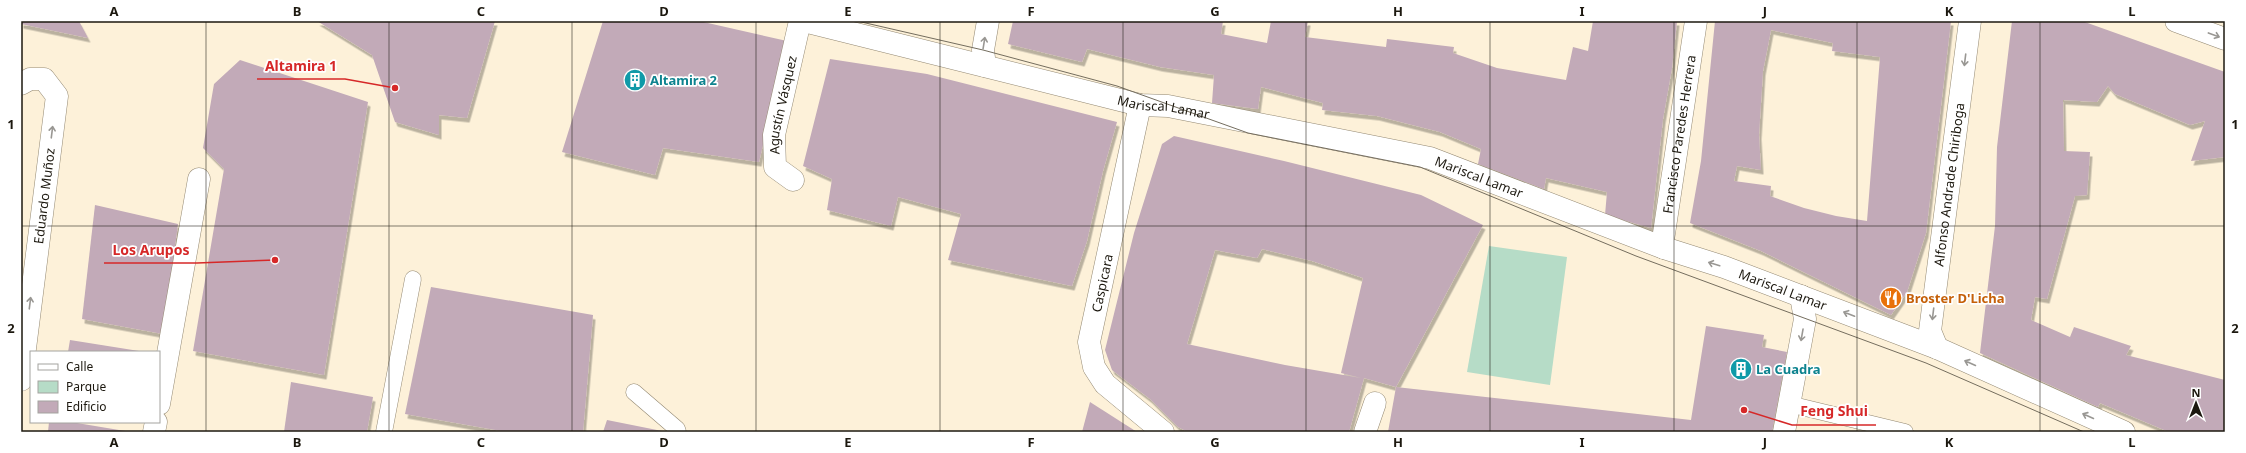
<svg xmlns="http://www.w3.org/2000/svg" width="2246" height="453" font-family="'Noto Sans',sans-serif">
<defs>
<filter id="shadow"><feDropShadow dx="2.5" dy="4.5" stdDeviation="0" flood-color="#0004"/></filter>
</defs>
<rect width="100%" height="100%" fill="#fdf1d9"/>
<!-- green -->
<path fill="#b6dcc7" d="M 1489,246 L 1567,257 L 1550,385 L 1467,372 Z"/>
<!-- building -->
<g fill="#c2aab8" fill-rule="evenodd" filter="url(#shadow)">
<path d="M 21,21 L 79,21 L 88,38 L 21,24 Z"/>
<path d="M 317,21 L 495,21 L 467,118 L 439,115 L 439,135 L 395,122 L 372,55 Z"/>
<path d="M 603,21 L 699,21 L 787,41 L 759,162 L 663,148 L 655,175 L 562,152 Z"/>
<path d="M 1013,21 L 1223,21 L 1221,34 L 1267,43 L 1271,21 L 1308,21 L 1305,37 L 1386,47 L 1387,39 L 1454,47 L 1453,53 L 1497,68 L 1566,80 L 1573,47 L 1588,51 L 1593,21 L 1677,21 L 1672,68 L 1663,119 L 1651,228 L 1605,215 L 1607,192 L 1546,178 L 1544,189 L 1478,164 L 1481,149 L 1440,132 L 1377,116 L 1322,110 L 1323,103 L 1261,87 L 1258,109 L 1212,103 L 1214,75 L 1160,67 L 1087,49 L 1082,62 L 1008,44 Z"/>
<path d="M 1715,21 L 1951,21 L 1926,233 L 1907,292 L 1891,315 L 1761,251 L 1690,223 L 1701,161 ZM 1771,30 L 1833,43 L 1832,51 L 1880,57 L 1867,221 L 1836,216 L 1804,208 L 1770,196 L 1771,186 L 1734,181 L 1737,166 L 1761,170 L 1759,135 L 1763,71 Z"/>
<path d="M 2012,21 L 2082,21 L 2225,72 L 2225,157 L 2191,161 L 2205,121 L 2190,125 L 2115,94 L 2108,86 L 2097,102 L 2063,100 L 2064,151 L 2090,152 L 2087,195 L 2075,196 L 2047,299 L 2035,297 L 2031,320 L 2070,337 L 2074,327 L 2131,346 L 2126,355 L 2225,380 L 2225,432 L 2169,432 L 2100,403 L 2098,407 L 1980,353 L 1995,226 L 1997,147 Z"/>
<path d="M 830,59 L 927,74 L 1117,122 L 1103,171 L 1087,241 L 1072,286 L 948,260 L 961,214 L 898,197 L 891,226 L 827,210 L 832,179 L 803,166 Z"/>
<path d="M 240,60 L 368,102 L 324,375 L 193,351 L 224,169 L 203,148 L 214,84 Z"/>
<path d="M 1174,136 L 1284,161 L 1421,195 L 1483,225 L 1396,387 L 1364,378 L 1349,432 L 1188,432 L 1178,427 L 1150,399 L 1112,370 L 1105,350 L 1134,233 L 1162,144 ZM 1262,249 L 1312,261 L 1363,278 L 1341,373 L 1361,378 L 1285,365 L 1187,344 L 1215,250 L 1257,258 Z"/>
<path d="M 95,205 L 178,224 L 163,334 L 82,319 Z"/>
<path d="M 431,287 L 593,315 L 583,432 L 507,432 L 405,414 Z"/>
<path d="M 1706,326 L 1764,335 L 1762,347 L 1787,352 L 1772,432 L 1388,432 L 1396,387 L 1691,420 Z"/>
<path d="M 70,340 L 139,351 L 139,352 L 68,352 Z"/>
<path d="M 291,382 L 373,397 L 367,432 L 284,432 Z"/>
<path d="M 1090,402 L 1137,432 L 1082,432 Z"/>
<path d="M 607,420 L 662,431 L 661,432 L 603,432 Z"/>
<path d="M 49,422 L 71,422 L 131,432 L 48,432 Z"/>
</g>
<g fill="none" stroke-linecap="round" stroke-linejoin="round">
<!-- service casing -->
<g stroke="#938872" stroke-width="17">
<g id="service">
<path d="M 634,392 L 677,429 L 678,432"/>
<path d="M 1789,404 L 1905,432"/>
<path d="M 384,432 L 413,279"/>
</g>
</g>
<!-- minor casing -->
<g stroke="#938872" stroke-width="23">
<g id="minor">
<path id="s1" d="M 804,21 L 1140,105 L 1168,106 L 1430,158 L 1664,248 L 1724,267 L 1937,348 L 2124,432"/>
<path d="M 2176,21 L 2225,39"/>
<path d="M 985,66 L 983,50 L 988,21"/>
<path d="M 21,84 L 30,79 L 44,79 L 57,96 L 21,380"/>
<path d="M 1140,105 L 1089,342 L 1094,367 L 1105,384 L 1163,432"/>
<path id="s2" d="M 793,180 L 775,167 L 774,135 L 800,21"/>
<path id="s3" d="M 1664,248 L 1663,240 L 1696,21"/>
<path id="s4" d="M 1937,348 L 1930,331 L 1970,21"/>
<path d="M 159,404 L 199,179"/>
<path d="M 154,432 L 156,422"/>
<path d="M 1365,432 L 1375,403"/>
<path d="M 1784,432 L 1805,319 L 1801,296"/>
</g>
</g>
<!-- service -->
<use href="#service" stroke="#fff" stroke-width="16"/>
<!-- minor -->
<use href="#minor" stroke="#fff" stroke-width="22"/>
<!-- tram -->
<path stroke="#746d5e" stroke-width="1" d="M 857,21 L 983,50 L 1117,86 L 1248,133 L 1420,167 L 1636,256 L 1926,363 L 2084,432"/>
</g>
<!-- one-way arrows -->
<defs><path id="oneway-shaft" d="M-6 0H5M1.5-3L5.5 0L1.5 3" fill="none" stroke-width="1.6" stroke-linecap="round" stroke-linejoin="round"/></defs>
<g stroke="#999793">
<use href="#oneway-shaft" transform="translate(2214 35) rotate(20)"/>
<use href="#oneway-shaft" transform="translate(984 43) rotate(-81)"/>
<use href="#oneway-shaft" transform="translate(1965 60) rotate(97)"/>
<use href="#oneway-shaft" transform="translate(52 132) rotate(-83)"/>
<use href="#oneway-shaft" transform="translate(1714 264) rotate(-163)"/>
<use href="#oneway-shaft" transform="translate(30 303) rotate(-83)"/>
<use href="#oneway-shaft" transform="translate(1849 314) rotate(-159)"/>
<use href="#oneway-shaft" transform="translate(1933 314) rotate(97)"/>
<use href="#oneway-shaft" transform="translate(1802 335) rotate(100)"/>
<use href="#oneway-shaft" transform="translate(1970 363) rotate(-156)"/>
<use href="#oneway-shaft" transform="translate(2088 416) rotate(-156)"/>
</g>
<!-- grid -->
<path fill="none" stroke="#1c180f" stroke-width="1" stroke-opacity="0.55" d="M 206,21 L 206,432M 389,21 L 389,432M 572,21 L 572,432M 756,21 L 756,432M 940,21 L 940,432M 1123,21 L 1123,432M 1306,21 L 1306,432M 1490,21 L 1490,432M 1674,21 L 1674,432M 1857,21 L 1857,432M 2040,21 L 2040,432M 21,226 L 2225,226"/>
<!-- icons -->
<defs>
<g id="building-disc" transform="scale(1.15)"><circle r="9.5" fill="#0f9aa8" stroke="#fff"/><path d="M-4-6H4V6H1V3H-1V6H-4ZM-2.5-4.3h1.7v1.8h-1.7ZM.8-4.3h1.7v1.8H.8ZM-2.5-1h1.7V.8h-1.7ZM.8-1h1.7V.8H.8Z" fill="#fff"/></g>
<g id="restaurant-disc" transform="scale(1.15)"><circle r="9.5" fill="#e8710a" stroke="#fff"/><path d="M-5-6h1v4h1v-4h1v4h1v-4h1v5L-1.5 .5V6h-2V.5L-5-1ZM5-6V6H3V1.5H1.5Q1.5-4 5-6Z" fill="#fff"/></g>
</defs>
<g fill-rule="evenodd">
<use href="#building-disc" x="635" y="80"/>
<use href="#restaurant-disc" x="1891" y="298"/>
<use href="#building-disc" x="1741" y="369"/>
</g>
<g text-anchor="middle" stroke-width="3.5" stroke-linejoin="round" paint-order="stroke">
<!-- culture labels -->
<g font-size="13" font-weight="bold" fill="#0d838f" stroke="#fff" text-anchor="start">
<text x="650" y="85">Altamira 2</text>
<text x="1756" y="374">La Cuadra</text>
</g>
<!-- street labels -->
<g font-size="13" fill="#1c180f" stroke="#fff">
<text dy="5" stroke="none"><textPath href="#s2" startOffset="85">Agustín Vásquez</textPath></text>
<text dy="5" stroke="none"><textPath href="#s1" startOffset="370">Mariscal Lamar</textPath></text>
<text dy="5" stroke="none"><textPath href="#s3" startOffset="115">Francisco Paredes Herrera</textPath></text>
<text dy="5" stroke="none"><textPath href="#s1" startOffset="694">Mariscal Lamar</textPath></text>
<text dy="5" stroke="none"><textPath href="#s4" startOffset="166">Alfonso Andrade Chiriboga</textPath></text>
<text transform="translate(44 196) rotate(-83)" y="5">Eduardo Muñoz</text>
<text transform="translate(1102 283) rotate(-78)" y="5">Caspicara</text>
<text dy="5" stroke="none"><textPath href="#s1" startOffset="1018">Mariscal Lamar</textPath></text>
</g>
<!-- food labels -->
<g font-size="13" font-weight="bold" fill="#c56008" stroke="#fff" text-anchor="start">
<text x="1906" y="303">Broster D'Licha</text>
</g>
</g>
<!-- callouts -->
<path fill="none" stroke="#d62828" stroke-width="1.5" d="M395 88L345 79H257M275 260L197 263H104M1744 410L1792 425H1876"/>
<g fill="#d62828" stroke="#fff" stroke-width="1.5">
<circle cx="395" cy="88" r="4"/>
<circle cx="275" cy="260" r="4"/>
<circle cx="1744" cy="410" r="4"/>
</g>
<g font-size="14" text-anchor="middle" font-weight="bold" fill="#d62828" stroke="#fff" stroke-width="3.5" stroke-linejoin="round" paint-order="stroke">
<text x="301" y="71">Altamira 1</text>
<text x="151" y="255">Los Arupos</text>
<text x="1834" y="416">Feng Shui</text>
</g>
<!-- border -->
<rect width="2246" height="453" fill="none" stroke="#ffffff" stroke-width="44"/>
<!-- legend -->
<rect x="30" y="351" width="130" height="72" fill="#ffffff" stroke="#a4a39f"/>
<rect x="38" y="364" width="20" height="6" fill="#ffffff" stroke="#a4a39f"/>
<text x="66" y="371" font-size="12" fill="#1c180f">Calle</text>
<rect x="38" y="381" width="20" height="12" fill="#b6dcc7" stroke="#a4a39f"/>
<text x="66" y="391" font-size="12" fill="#1c180f">Parque</text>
<rect x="38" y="401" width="20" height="12" fill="#c2aab8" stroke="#a4a39f"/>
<text x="66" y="411" font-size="12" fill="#1c180f">Edificio</text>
<!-- north arrow -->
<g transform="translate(2196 403)" stroke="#ffffff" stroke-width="3" paint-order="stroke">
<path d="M0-3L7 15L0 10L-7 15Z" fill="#1c180f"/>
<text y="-6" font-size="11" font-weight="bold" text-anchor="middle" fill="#1c180f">N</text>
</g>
<rect x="22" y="22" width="2202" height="409" fill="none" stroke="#1c180f" stroke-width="1.5"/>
<g font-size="13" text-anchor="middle" font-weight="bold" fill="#1c180f">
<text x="114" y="16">A</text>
<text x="297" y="16">B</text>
<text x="481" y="16">C</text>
<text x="664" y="16">D</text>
<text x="848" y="16">E</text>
<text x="1031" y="16">F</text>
<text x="1215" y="16">G</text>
<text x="1398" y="16">H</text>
<text x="1582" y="16">I</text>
<text x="1765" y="16">J</text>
<text x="1949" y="16">K</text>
<text x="2132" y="16">L</text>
<text x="11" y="129">1</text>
<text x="2235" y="129">1</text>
<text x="11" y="333">2</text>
<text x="2235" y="333">2</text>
<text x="114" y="447">A</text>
<text x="297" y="447">B</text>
<text x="481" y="447">C</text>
<text x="664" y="447">D</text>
<text x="848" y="447">E</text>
<text x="1031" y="447">F</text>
<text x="1215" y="447">G</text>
<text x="1398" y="447">H</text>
<text x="1582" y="447">I</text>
<text x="1765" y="447">J</text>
<text x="1949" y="447">K</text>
<text x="2132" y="447">L</text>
</g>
</svg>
